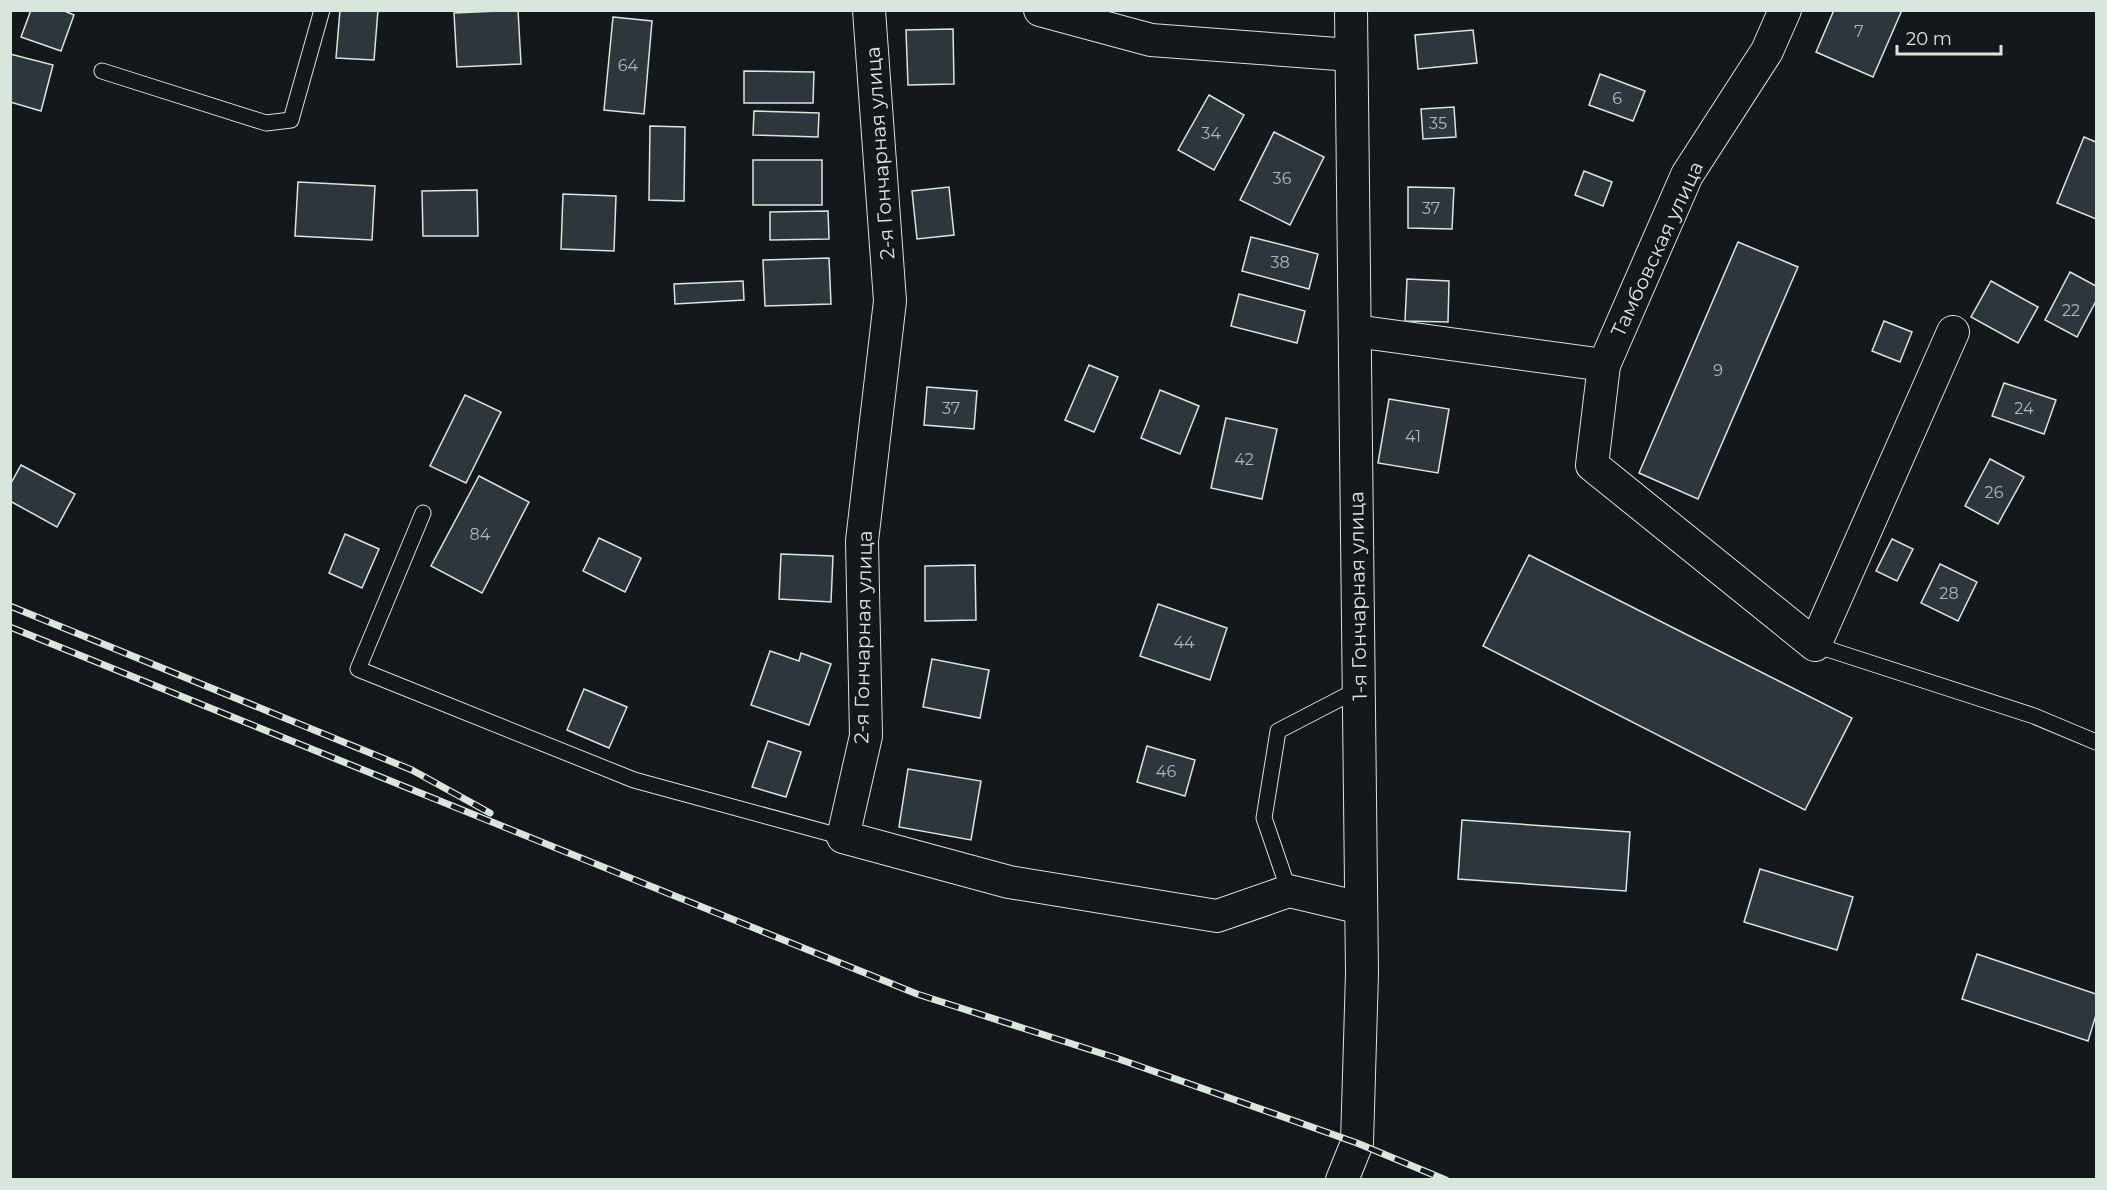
<svg xmlns="http://www.w3.org/2000/svg" width="2107" height="1190" font-family="Montserrat,sans-serif">
<rect width="100%" height="100%" fill="#14181c"/>
<!-- building -->
<g fill="#2c363c" stroke="#d8e6dc" stroke-width="1.5">
<path d="M 31,10 L 62,10 L 74,15 L 61,51 L 21,37 Z"/>
<path d="M 340,10 L 378,10 L 374,60 L 336,58 Z"/>
<path d="M 518,10 L 521,64 L 457,67 L 454,13 Z"/>
<path d="M 1834,10 L 1902,10 L 1873,77 L 1816,52 Z"/>
<path d="M 613,17 L 652,21 L 644,114 L 604,110 Z"/>
<path d="M 953,29 L 954,84 L 908,85 L 906,30 Z"/>
<path d="M 1473,30 L 1477,63 L 1418,69 L 1415,35 Z"/>
<path d="M 10,54 L 53,65 L 41,111 L 10,102 Z"/>
<path d="M 744,71 L 814,72 L 813,103 L 744,103 Z"/>
<path d="M 1600,74 L 1645,91 L 1633,121 L 1589,105 Z"/>
<path d="M 1209,95 L 1244,115 L 1214,170 L 1178,150 Z"/>
<path d="M 1454,107 L 1456,137 L 1423,139 L 1421,109 Z"/>
<path d="M 754,111 L 819,113 L 818,137 L 753,135 Z"/>
<path d="M 650,126 L 685,127 L 684,201 L 649,200 Z"/>
<path d="M 1274,132 L 1324,157 L 1290,225 L 1240,200 Z"/>
<path d="M 2084,137 L 2096,142 L 2096,219 L 2057,203 Z"/>
<rect x="753" y="160" width="69" height="45"/>
<path d="M 1584,171 L 1612,182 L 1603,206 L 1575,195 Z"/>
<path d="M 298,182 L 375,186 L 372,240 L 295,236 Z"/>
<path d="M 949,187 L 954,235 L 917,239 L 912,191 Z"/>
<path d="M 1408,187 L 1454,188 L 1452,229 L 1408,228 Z"/>
<path d="M 477,190 L 478,236 L 423,236 L 422,191 Z"/>
<path d="M 563,194 L 616,196 L 614,251 L 561,249 Z"/>
<path d="M 828,211 L 829,239 L 770,240 L 770,212 Z"/>
<path d="M 1251,237 L 1318,254 L 1309,289 L 1242,271 Z"/>
<path d="M 1738,242 L 1798,267 L 1698,499 L 1639,473 Z"/>
<path d="M 829,258 L 831,304 L 765,306 L 763,260 Z"/>
<path d="M 2070,272 L 2096,286 L 2096,301 L 2077,337 L 2045,320 Z"/>
<path d="M 1407,279 L 1449,281 L 1448,322 L 1405,321 Z"/>
<path d="M 743,281 L 744,300 L 675,304 L 674,284 Z"/>
<path d="M 1991,281 L 2038,307 L 2018,343 L 1971,317 Z"/>
<path d="M 1239,294 L 1305,311 L 1297,343 L 1231,326 Z"/>
<path d="M 1884,321 L 1912,332 L 1900,362 L 1872,351 Z"/>
<path d="M 1089,365 L 1118,377 L 1094,432 L 1065,420 Z"/>
<path d="M 2004,383 L 2056,400 L 2044,434 L 1992,416 Z"/>
<path d="M 927,387 L 977,391 L 974,429 L 924,425 Z"/>
<path d="M 1160,390 L 1199,406 L 1180,454 L 1141,438 Z"/>
<path d="M 465,395 L 501,412 L 466,483 L 430,466 Z"/>
<path d="M 1389,399 L 1449,409 L 1438,473 L 1378,463 Z"/>
<path d="M 1226,418 L 1277,429 L 1262,499 L 1211,488 Z"/>
<path d="M 1990,459 L 2024,477 L 1998,524 L 1965,506 Z"/>
<path d="M 21,465 L 75,494 L 57,527 L 10,501 L 10,485 Z"/>
<path d="M 479,476 L 529,502 L 482,593 L 431,566 Z"/>
<path d="M 345,534 L 379,549 L 362,588 L 329,573 Z"/>
<path d="M 599,538 L 641,558 L 625,592 L 583,571 Z"/>
<path d="M 1892,539 L 1913,549 L 1897,581 L 1876,571 Z"/>
<path d="M 781,554 L 833,556 L 831,602 L 779,599 Z"/>
<path d="M 1529,555 L 1852,718 L 1805,810 L 1483,646 Z"/>
<path d="M 1940,564 L 1977,582 L 1958,621 L 1921,603 Z"/>
<path d="M 975,565 L 976,620 L 925,621 L 925,566 Z"/>
<path d="M 1158,604 L 1227,628 L 1210,680 L 1140,656 Z"/>
<path d="M 770,651 L 799,661 L 801,653 L 831,664 L 809,725 L 751,705 Z"/>
<path d="M 932,659 L 989,670 L 980,718 L 923,707 Z"/>
<path d="M 584,689 L 627,707 L 609,748 L 567,730 Z"/>
<path d="M 768,741 L 801,752 L 786,797 L 752,787 Z"/>
<path d="M 1147,746 L 1195,760 L 1185,796 L 1137,782 Z"/>
<path d="M 908,769 L 981,781 L 971,840 L 899,827 Z"/>
<path d="M 1462,820 L 1630,832 L 1626,891 L 1458,879 Z"/>
<path d="M 1760,869 L 1853,897 L 1837,950 L 1744,922 Z"/>
<path d="M 1977,954 L 2096,994 L 2096,1015 L 2088,1041 L 1962,999 Z"/>
</g>
<g fill="none" stroke-linecap="round" stroke-linejoin="round">
<!-- service casing -->
<g stroke="#d8e6dc" stroke-width="17">
<g id="service">
<path d="M 102,71 L 266,123 L 291,120 L 322,10"/>
<path d="M 423,513 L 358,669 L 634,780 L 843,837"/>
<path d="M 1815,645 L 2034,716 L 2096,742"/>
<path d="M 1289,891 L 1264,818 L 1278,731 L 1359,689"/>
</g>
</g>
<!-- minor casing -->
<g stroke="#d8e6dc" stroke-width="34">
<g id="minor">
<path d="M 869,10 L 890,301 L 862,541 L 866,736 L 843,837 L 1009,882 L 1217,916 L 1289,891 L 1361,908"/>
<path d="M 1040,10 L 1151,40 L 1351,55"/>
<path d="M 1785,10 L 1767,51 L 1687,175 L 1604,365 L 1592,465 L 1815,645 L 1953,332"/>
<path d="M 1355,331 L 1604,365"/>
<path d="M 1342,1180 L 1357,1143 L 1362,973 L 1351,10"/>
</g>
</g>
<!-- service -->
<use href="#service" stroke="#14181c" stroke-width="15"/>
<!-- minor -->
<use href="#minor" stroke="#14181c" stroke-width="32"/>
<!-- rail casing -->
<g stroke="#d8e6dc" stroke-width="7">
<g id="rail">
<path d="M 10,606 L 412,770 L 490,813"/>
<path d="M 10,627 L 917,994 L 1116,1058 L 1357,1143 L 1446,1180"/>
</g>
</g>
<!-- rail -->
<use href="#rail" stroke="#14181c" stroke-width="4.5" stroke-dasharray="14" stroke-linecap="butt"/>
</g>
<g text-anchor="middle" stroke-width="4.5" stroke-linejoin="round" paint-order="stroke">
<!-- number labels -->
<g font-size="16" fill="#adbab4">
<text x="1859" y="37">7</text>
<text x="628" y="71">64</text>
<text x="1617" y="104">6</text>
<text x="1438" y="129">35</text>
<text x="1211" y="139">34</text>
<text x="1282" y="184">36</text>
<text x="1431" y="214">37</text>
<text x="1280" y="268">38</text>
<text x="2071" y="316">22</text>
<text x="1718" y="376">9</text>
<text x="951" y="414">37</text>
<text x="2024" y="414">24</text>
<text x="1413" y="442">41</text>
<text x="1244" y="465">42</text>
<text x="1994" y="498">26</text>
<text x="480" y="540">84</text>
<text x="1949" y="599">28</text>
<text x="1184" y="648">44</text>
<text x="1166" y="777">46</text>
</g>
<!-- street labels -->
<g font-size="20" fill="#d8e6dc" stroke="#14181c">
<text transform="translate(880 153) rotate(-94)" y="7">2-я Гончарная улица</text>
<text transform="translate(1657 249) rotate(-65)" y="7">Тамбовская улица</text>
<text transform="translate(1358 596) rotate(-91)" y="7">1-я Гончарная улица</text>
<text transform="translate(863 637) rotate(-89)" y="7">2-я Гончарная улица</text>
</g>
</g>
<!-- border -->
<rect width="2107" height="1190" fill="none" stroke="#d8e6dc" stroke-width="24"/>
<!-- scale -->
<path d="M1897 45v9h104v-9" fill="none" stroke="#d8e6dc" stroke-width="3"/>
<text x="1906" y="45" font-size="18" fill="#d8e6dc" stroke="#14181c" stroke-width="4.5" paint-order="stroke">20 m</text>
</svg>
